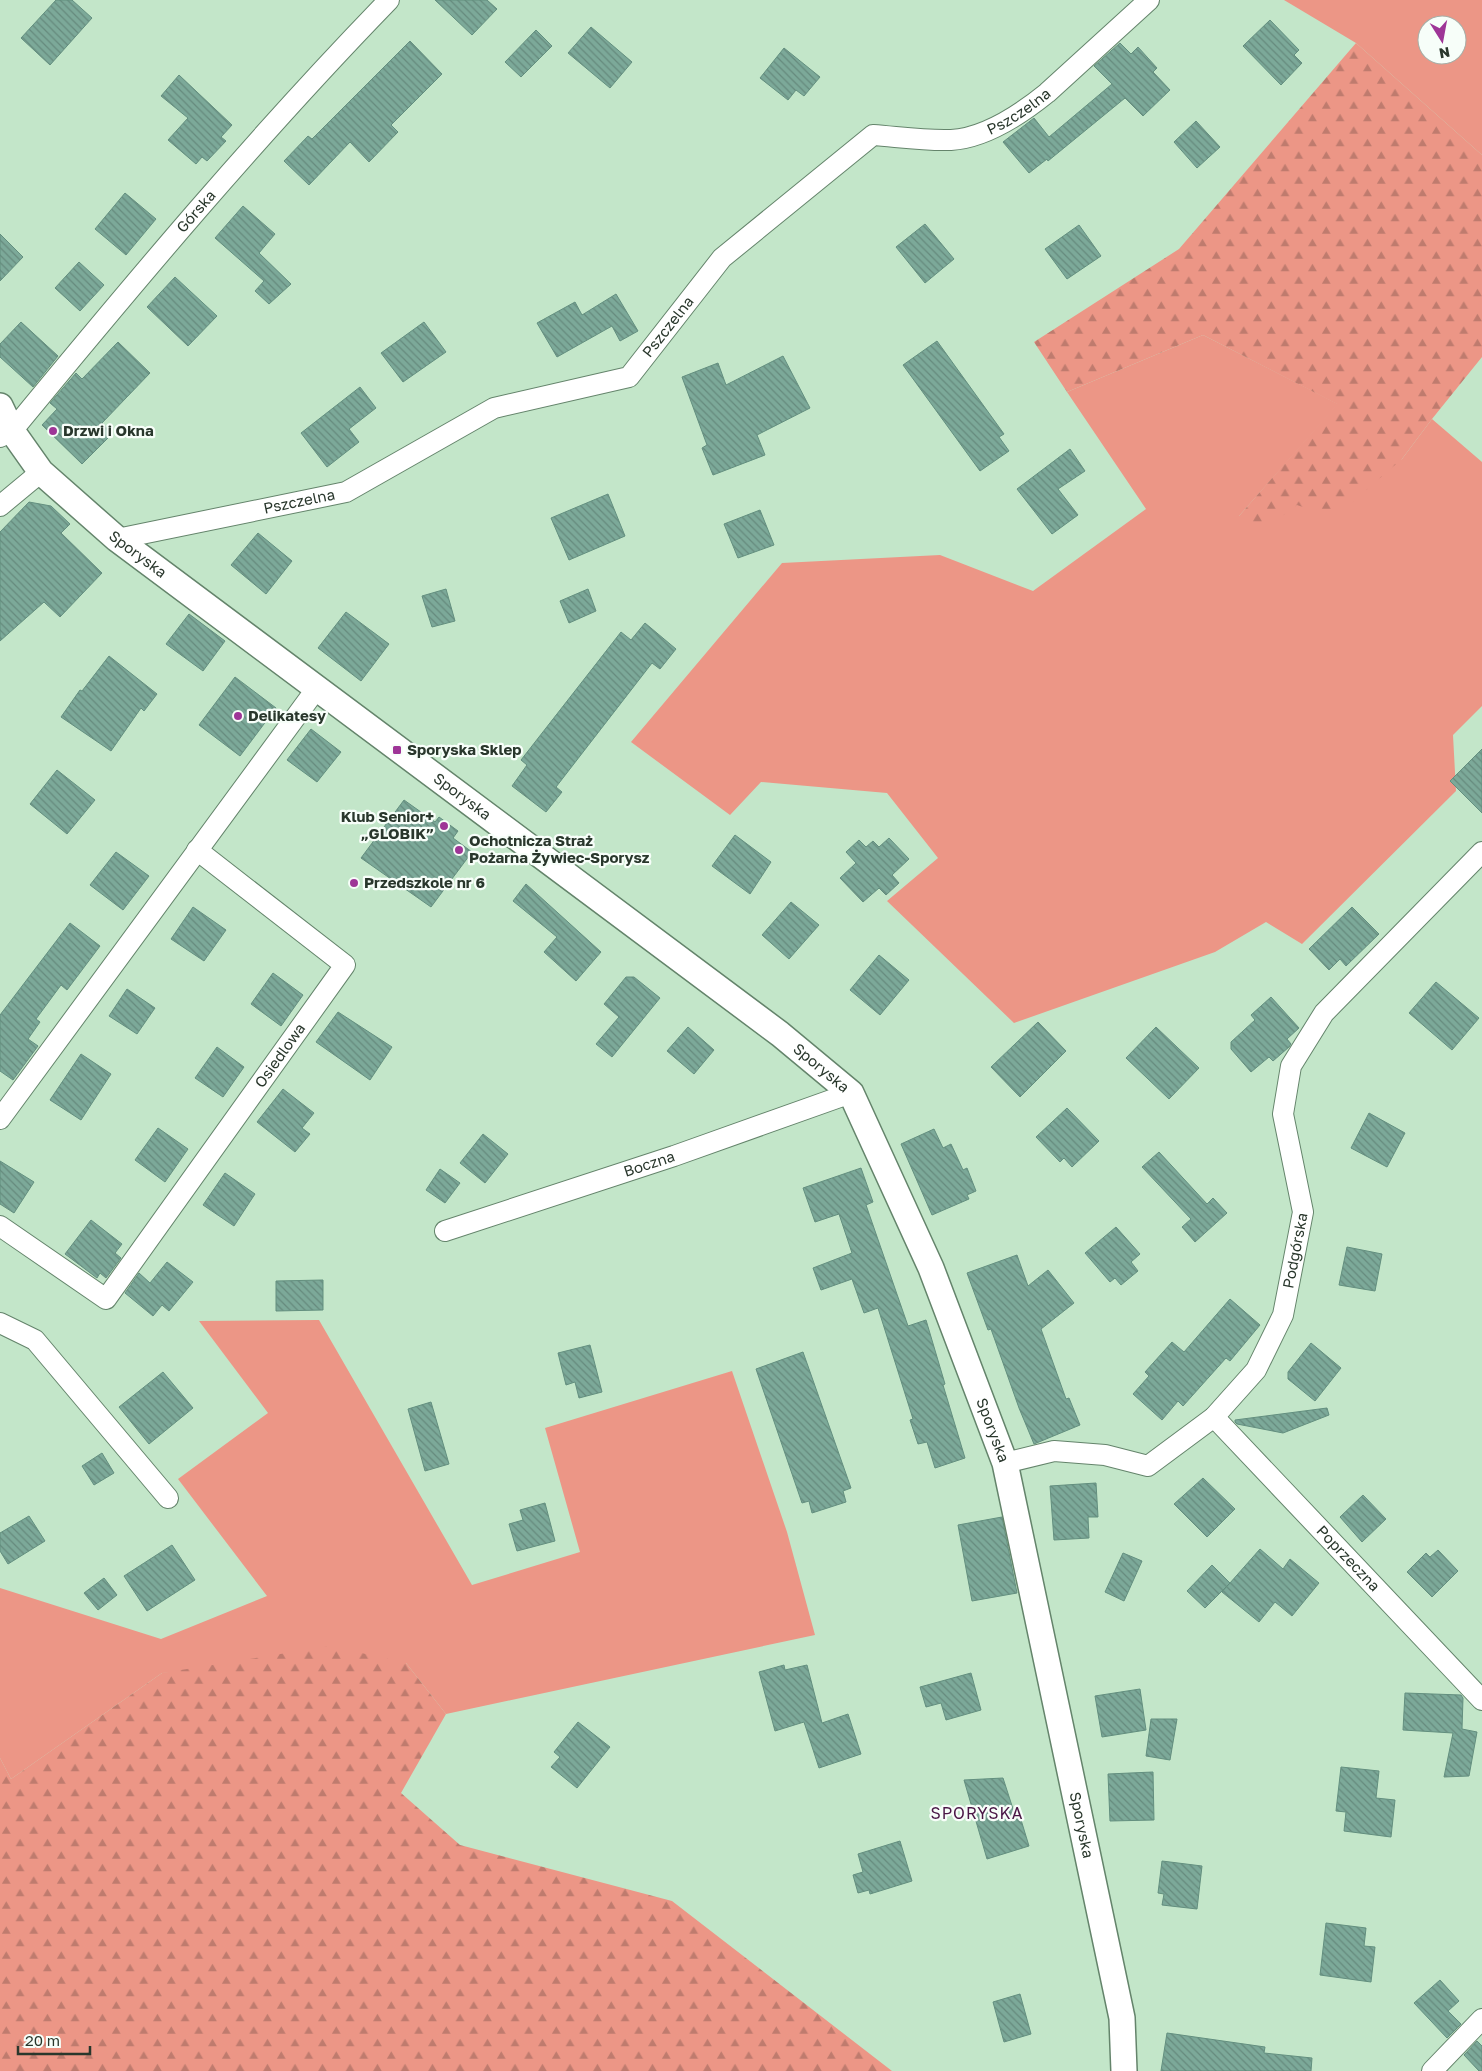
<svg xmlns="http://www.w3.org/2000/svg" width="1482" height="2071" font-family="'Golos Text',sans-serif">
<defs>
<pattern id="forest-firs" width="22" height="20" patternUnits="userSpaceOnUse" patternTransform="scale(1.25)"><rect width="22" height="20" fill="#ec9686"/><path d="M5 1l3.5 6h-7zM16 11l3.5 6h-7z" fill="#bf7b6e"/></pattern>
<pattern id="building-back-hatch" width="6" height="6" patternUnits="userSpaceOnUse" patternTransform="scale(1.25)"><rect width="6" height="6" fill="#7ca999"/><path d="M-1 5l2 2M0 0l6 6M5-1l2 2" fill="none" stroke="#668a7d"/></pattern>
</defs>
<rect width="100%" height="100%" fill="#c3e6c9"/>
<!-- green -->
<g fill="#ec9686" fill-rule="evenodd">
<path d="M 1284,0 L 1482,0 L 1482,155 L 1356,43 ZM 1427,25 L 1457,25 L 1457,55 L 1427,55 Z"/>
<path d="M 1203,335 L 1338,404 L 1239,516 L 1297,505 L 1402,459 L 1432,419 L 1482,462 L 1482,706 L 1453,735 L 1456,791 L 1302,944 L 1266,922 L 1215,952 L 1014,1023 L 887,901 L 938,858 L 887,793 L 761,782 L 730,815 L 631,742 L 782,563 L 940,555 L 1033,591 L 1146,509 L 1067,392 Z"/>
<path d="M 319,1320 L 472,1585 L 580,1552 L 545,1428 L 732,1371 L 787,1532 L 815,1635 L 446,1714 L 406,1663 L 162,1673 L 11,1779 L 0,1758 L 0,1588 L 161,1639 L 267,1596 L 178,1479 L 268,1413 L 199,1321 Z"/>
</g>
<!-- forest -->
<g fill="url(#forest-firs)">
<path d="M 1356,43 L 1482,155 L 1482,357 L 1432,419 L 1402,459 L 1334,518 L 1297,505 L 1254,537 L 1239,516 L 1337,404 L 1203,335 L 1067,392 L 1034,342 L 1179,249 Z"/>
<path d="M 330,1646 L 406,1663 L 446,1714 L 401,1793 L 460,1845 L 672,1901 L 892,2071 L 0,2071 L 0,1758 L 11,1779 L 162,1673 Z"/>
</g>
<!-- building -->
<g fill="url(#building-back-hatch)" stroke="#638f7f">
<path d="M 56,0 L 72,0 L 92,18 L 50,65 L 21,38 Z"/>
<path d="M 435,0 L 487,0 L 497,9 L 472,35 Z"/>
<path d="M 1270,20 L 1299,50 L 1294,55 L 1302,63 L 1281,85 L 1243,46 Z"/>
<path d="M 591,27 L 632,62 L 610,88 L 568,53 Z"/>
<path d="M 536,30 L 552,46 L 521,77 L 505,62 Z"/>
<path d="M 410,41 L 442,74 L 391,125 L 398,132 L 369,162 L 350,142 L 309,185 L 284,161 L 308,136 L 312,139 Z"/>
<path d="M 1120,43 L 1131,54 L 1138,47 L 1157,68 L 1153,72 L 1170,90 L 1143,116 L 1125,98 L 1048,161 L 1047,159 L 1029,173 L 1003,142 L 1034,118 L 1049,137 L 1112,84 L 1094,66 Z"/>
<path d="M 784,48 L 820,77 L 804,96 L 796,90 L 788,100 L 760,78 Z"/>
<path d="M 179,75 L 232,125 L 221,137 L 226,141 L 207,161 L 202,157 L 196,164 L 168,140 L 188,118 L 161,96 Z"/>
<path d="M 1196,121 L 1220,147 L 1197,168 L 1174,142 Z"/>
<path d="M 125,193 L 156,219 L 126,255 L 95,229 Z"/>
<path d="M 243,206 L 275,234 L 259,253 L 291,284 L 269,304 L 255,291 L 264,281 L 215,238 Z"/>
<path d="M 925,224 L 954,259 L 925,283 L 896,247 Z"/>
<path d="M 1079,225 L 1101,256 L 1067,279 L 1045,249 Z"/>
<path d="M 0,234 L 23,257 L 0,281 Z"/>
<path d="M 79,262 L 104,285 L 80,311 L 55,288 Z"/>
<path d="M 175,277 L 217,316 L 188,346 L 147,307 Z"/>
<path d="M 616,294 L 638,331 L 620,341 L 612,326 L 557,357 L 537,323 L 575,302 L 582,315 Z"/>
<path d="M 21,322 L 58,356 L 33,387 L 0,357 L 0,344 Z"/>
<path d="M 424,322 L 446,352 L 403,382 L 381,353 Z"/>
<path d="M 937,341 L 1004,434 L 999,437 L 1009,451 L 980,471 L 903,365 Z"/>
<path d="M 118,342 L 150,373 L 102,423 L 113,433 L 82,464 L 42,425 L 57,409 L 50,403 L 76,373 L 82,379 Z"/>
<path d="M 783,356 L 810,408 L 757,435 L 765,455 L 713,475 L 702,448 L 707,445 L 682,377 L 718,363 L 726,385 Z"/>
<path d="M 360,387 L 376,408 L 349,429 L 359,442 L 327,467 L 301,433 Z"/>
<path d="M 1070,449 L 1085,471 L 1058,489 L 1078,515 L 1052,534 L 1017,489 Z"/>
<path d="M 608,494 L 625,536 L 569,560 L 551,518 Z"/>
<path d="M 29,502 L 51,506 L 70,524 L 61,533 L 102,573 L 60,617 L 44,602 L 0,641 L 0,532 Z"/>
<path d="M 760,510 L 774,545 L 738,558 L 724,524 Z"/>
<path d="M 258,533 L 292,561 L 266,594 L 231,565 Z"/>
<path d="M 446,589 L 455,621 L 432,627 L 422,596 Z"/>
<path d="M 588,589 L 596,611 L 569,623 L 560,601 Z"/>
<path d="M 346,612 L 389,644 L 361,681 L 318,648 Z"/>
<path d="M 189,614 L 225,641 L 203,671 L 166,644 Z"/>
<path d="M 645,623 L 676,649 L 660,669 L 652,663 L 556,787 L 562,792 L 546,812 L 512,786 L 527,765 L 521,760 L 621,632 L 631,640 Z"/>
<path d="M 109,656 L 157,694 L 144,711 L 141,708 L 111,751 L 61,717 L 80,690 L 82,691 Z"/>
<path d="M 235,677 L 276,708 L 240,756 L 199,725 Z"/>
<path d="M 311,729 L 341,752 L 317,782 L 287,760 Z"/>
<path d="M 1482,749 L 1482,813 L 1450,781 Z"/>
<path d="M 57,770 L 95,800 L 67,834 L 30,804 Z"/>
<path d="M 404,800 L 435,822 L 439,817 L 458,831 L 453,838 L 472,852 L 431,907 L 361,858 Z"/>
<path d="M 735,835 L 771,862 L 750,894 L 712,866 Z"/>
<path d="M 889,838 L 909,859 L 892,875 L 899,883 L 886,895 L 879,888 L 863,902 L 840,878 L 856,863 L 846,852 L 859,840 L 866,847 L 873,841 L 879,847 Z"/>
<path d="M 116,852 L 149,876 L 123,910 L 90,885 Z"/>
<path d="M 526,884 L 601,952 L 576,981 L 544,952 L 557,937 L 513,901 Z"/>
<path d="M 791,902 L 819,925 L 789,959 L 762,935 Z"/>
<path d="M 193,907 L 226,930 L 204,961 L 171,939 Z"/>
<path d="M 1352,907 L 1379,934 L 1346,966 L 1340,959 L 1329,970 L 1309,949 Z"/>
<path d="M 70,923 L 100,946 L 67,990 L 61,985 L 36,1019 L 40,1022 L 28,1039 L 38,1046 L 13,1080 L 0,1071 L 0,1015 Z"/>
<path d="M 879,955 L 909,980 L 880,1015 L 850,990 Z"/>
<path d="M 273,973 L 303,995 L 281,1026 L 251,1004 Z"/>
<path d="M 626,977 L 634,977 L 660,998 L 612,1057 L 596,1044 L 619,1017 L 604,1004 Z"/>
<path d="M 1436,982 L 1479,1018 L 1452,1050 L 1409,1013 Z"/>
<path d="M 127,989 L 155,1008 L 137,1034 L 109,1016 Z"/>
<path d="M 1271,997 L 1299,1028 L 1287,1039 L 1291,1044 L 1289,1047 L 1273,1061 L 1269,1057 L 1251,1072 L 1231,1049 L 1231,1042 L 1255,1020 L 1251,1015 Z"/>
<path d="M 338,1012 L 392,1047 L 370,1080 L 316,1042 Z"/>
<path d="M 1038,1022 L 1066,1051 L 1020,1097 L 991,1067 Z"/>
<path d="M 688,1027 L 714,1050 L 694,1074 L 667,1051 Z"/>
<path d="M 1156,1027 L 1199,1068 L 1169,1099 L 1126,1058 Z"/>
<path d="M 217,1047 L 244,1067 L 223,1097 L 195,1078 Z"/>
<path d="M 81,1054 L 111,1074 L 81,1120 L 50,1100 Z"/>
<path d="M 283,1089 L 314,1113 L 302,1128 L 310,1134 L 295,1152 L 257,1122 Z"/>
<path d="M 1067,1108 L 1099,1141 L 1072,1167 L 1064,1158 L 1060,1162 L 1036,1137 Z"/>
<path d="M 1369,1113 L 1405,1133 L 1387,1167 L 1351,1148 Z"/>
<path d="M 158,1128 L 188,1149 L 165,1182 L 135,1160 Z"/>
<path d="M 934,1129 L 943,1148 L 951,1144 L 963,1170 L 967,1168 L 976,1191 L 967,1195 L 969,1199 L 932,1215 L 901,1144 Z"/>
<path d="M 483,1134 L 508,1154 L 485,1183 L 460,1163 Z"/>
<path d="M 1159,1152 L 1207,1204 L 1213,1198 L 1227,1213 L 1195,1242 L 1182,1227 L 1191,1219 L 1142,1167 Z"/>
<path d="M 0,1161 L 34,1182 L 14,1213 L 0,1204 Z"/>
<path d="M 861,1168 L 873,1202 L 866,1205 L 908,1326 L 926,1320 L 945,1384 L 943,1385 L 965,1458 L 935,1468 L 927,1442 L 918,1444 L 910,1420 L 913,1419 L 878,1308 L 864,1313 L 852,1279 L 821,1290 L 813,1268 L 852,1253 L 839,1214 L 815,1222 L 803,1188 Z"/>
<path d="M 440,1169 L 460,1183 L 445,1203 L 426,1190 Z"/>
<path d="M 225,1173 L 255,1194 L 234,1226 L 203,1205 Z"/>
<path d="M 91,1220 L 122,1244 L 115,1253 L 121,1258 L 106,1278 L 100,1273 L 97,1278 L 65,1254 Z"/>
<path d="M 1116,1227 L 1140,1254 L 1131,1262 L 1138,1271 L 1121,1285 L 1115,1278 L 1110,1282 L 1085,1253 Z"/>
<path d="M 1347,1247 L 1382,1254 L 1375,1291 L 1339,1285 Z"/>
<path d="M 1017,1255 L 1028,1286 L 1048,1270 L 1074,1303 L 1041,1329 L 1066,1399 L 1069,1398 L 1080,1425 L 1034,1444 L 1019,1408 L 991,1329 L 988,1330 L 967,1273 Z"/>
<path d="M 167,1262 L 193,1282 L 169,1311 L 162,1305 L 153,1316 L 125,1293 L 139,1273 L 150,1283 Z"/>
<path d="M 323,1280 L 323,1310 L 276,1311 L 276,1281 Z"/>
<path d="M 1230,1299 L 1260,1325 L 1230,1361 L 1226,1358 L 1183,1406 L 1178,1401 L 1162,1420 L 1133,1394 L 1149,1376 L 1145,1372 L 1172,1342 L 1184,1352 Z"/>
<path d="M 1311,1343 L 1341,1368 L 1315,1401 L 1288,1379 L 1288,1372 Z"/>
<path d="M 590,1345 L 602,1392 L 579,1398 L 575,1382 L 566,1385 L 558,1353 Z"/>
<path d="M 803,1352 L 851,1488 L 843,1491 L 846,1502 L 812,1513 L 809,1501 L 802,1503 L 756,1369 Z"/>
<path d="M 163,1372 L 193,1408 L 149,1444 L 119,1407 Z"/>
<path d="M 431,1402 L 449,1464 L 425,1471 L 408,1409 Z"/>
<path d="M 1327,1408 L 1329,1415 L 1283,1433 L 1237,1424 L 1235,1422 L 1235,1420 Z"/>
<path d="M 102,1453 L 114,1473 L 94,1485 L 82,1466 Z"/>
<path d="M 1203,1478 L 1235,1509 L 1207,1537 L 1174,1504 Z"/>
<path d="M 1096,1483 L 1098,1517 L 1088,1517 L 1089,1538 L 1054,1540 L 1050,1486 Z"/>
<path d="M 1363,1495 L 1386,1519 L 1362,1542 L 1340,1517 Z"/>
<path d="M 545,1503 L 555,1541 L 517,1551 L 509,1524 L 523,1520 L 520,1510 Z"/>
<path d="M 29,1516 L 45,1541 L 8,1564 L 0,1551 L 0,1533 Z"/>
<path d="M 1002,1517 L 1017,1593 L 972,1601 L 958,1525 Z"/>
<path d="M 172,1545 L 195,1580 L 147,1611 L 124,1576 Z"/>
<path d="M 1260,1549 L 1283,1569 L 1290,1559 L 1319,1583 L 1292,1616 L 1275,1602 L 1259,1622 L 1222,1592 Z"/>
<path d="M 1438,1550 L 1458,1571 L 1432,1597 L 1407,1572 L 1426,1553 L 1430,1557 Z"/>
<path d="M 1123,1553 L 1142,1561 L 1124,1601 L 1105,1592 Z"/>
<path d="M 1212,1565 L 1230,1583 L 1205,1608 L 1187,1591 Z"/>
<path d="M 104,1578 L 117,1595 L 98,1610 L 84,1593 Z"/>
<path d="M 784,1665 L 785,1670 L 807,1665 L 822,1723 L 848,1714 L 861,1754 L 819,1768 L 804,1722 L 775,1731 L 759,1672 Z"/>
<path d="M 971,1673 L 981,1710 L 946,1720 L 941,1703 L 926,1707 L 920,1687 Z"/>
<path d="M 1140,1689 L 1146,1730 L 1102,1737 L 1095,1696 Z"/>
<path d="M 1405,1693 L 1461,1695 L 1463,1698 L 1462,1729 L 1477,1732 L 1469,1776 L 1444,1777 L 1453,1733 L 1403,1730 Z"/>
<path d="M 1151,1719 L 1177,1719 L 1170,1760 L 1146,1756 Z"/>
<path d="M 578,1722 L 610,1747 L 577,1788 L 551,1767 L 560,1757 L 554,1752 Z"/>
<path d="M 1341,1767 L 1379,1771 L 1376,1798 L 1395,1800 L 1391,1837 L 1344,1831 L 1346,1812 L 1336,1811 Z"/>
<path d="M 1153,1772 L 1154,1820 L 1110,1821 L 1108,1774 Z"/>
<path d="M 1003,1778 L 1014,1812 L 1018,1810 L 1029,1846 L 987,1859 L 964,1780 Z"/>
<path d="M 900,1841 L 912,1881 L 870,1894 L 869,1890 L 858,1893 L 853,1875 L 863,1872 L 858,1854 Z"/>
<path d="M 1162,1861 L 1202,1866 L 1197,1909 L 1162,1905 L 1164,1894 L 1158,1893 Z"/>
<path d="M 1326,1923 L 1366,1928 L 1364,1946 L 1375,1947 L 1371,1982 L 1320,1975 Z"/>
<path d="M 1440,1980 L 1459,2001 L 1448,2011 L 1461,2024 L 1447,2038 L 1414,2003 Z"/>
<path d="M 1020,1994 L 1031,2034 L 1004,2042 L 993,2002 Z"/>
<path d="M 1167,2033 L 1265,2047 L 1264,2053 L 1312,2058 L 1311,2071 L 1161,2071 Z"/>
<path d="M 1477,2041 L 1482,2046 L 1482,2071 L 1479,2071 L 1464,2055 Z"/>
</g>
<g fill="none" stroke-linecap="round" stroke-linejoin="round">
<!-- minor casing -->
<g stroke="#64846b" stroke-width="22">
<g id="minor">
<path id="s1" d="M 0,437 L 12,431 C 133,284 256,137 389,0"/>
<path d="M 0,506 L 41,472"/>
<path id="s2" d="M 117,539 L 346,492 L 494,408 L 629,377 L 722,258 L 873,135 C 899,137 925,141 951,140 C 986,138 1021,114 1047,93 L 1149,0"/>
<path d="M 0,1119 L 317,688"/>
<path id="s3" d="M 0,1226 L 106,1299 L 345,965 L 197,850"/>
<path id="s4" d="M 445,1231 L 674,1156 L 851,1093"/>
<path d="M 0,1323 L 35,1340 L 168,1498"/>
<path id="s5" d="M 1214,1417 L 1482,1700"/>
<path id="s6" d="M 1005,1463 L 1054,1451 L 1105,1455 L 1148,1466 L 1214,1417 L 1256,1370 L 1283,1315 L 1303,1212 L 1283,1114 L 1291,1066 L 1324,1013 L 1482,852"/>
<path d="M 1432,2071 L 1482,2019"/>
</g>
</g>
<!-- tertiary casing -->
<g stroke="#64846b" stroke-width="28">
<g id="tertiary">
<path id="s7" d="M 0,406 L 12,431 L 41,472 L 117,539 L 780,1034 L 851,1093 L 931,1268 L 1005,1463 L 1122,2018 L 1124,2071"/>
</g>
</g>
<!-- minor -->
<use href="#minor" stroke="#fff" stroke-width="20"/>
<!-- tertiary -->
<use href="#tertiary" stroke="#fff" stroke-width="25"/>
</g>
<!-- markers -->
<g fill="#9e3597" stroke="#f7fef9" stroke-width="2">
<circle cx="53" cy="431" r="5"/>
<circle cx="238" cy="716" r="5"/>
<rect x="392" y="745" width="10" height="10" rx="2.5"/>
<circle cx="444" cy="826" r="5"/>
<circle cx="459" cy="850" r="5"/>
<circle cx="354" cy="883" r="5"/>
</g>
<g text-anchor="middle" stroke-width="4.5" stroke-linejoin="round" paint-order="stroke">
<!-- street labels -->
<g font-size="15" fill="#29372c" stroke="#f7fef9">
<text dy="5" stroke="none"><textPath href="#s2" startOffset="1041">Pszczelna</textPath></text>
<text dy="5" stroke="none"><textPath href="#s1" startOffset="300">Górska</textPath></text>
<text dy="5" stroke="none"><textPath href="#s2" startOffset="606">Pszczelna</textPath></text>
<text dy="5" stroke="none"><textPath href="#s2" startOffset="186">Pszczelna</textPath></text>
<text dy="5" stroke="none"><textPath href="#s7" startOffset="205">Sporyska</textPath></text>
<text dy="5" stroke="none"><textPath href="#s7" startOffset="610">Sporyska</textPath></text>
<text dy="5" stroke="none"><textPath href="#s3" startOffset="428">Osiedlowa</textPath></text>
<text dy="5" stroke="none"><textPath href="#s7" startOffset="1060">Sporyska</textPath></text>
<text dy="5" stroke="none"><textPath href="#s4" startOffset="215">Boczna</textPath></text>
<text dy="5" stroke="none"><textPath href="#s6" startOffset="418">Podgórska</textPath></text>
<text dy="5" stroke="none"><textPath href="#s7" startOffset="1465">Sporyska</textPath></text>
<text dy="5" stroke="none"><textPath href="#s5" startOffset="195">Poprzeczna</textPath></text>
<text dy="5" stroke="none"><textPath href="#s7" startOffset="1870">Sporyska</textPath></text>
</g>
<!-- poi labels -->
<g font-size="15" font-weight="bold" fill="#29372c" stroke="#f7fef9" text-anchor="start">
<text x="63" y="436">Drzwi i Okna</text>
<text x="248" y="721">Delikatesy</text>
<text x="407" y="755">Sporyska Sklep</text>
<text x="434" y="822" text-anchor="end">Klub Senior+<tspan x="434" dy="17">„GLOBIK”</tspan></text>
<text x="469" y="846">Ochotnicza Straż<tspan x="469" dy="17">Pożarna Żywiec-Sporysz</tspan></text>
<text x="364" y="888">Przedszkole nr 6</text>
</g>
<!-- neighbourhood labels -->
<g font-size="16" letter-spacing="1" fill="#4a1746" stroke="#f7fef9">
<text x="977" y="1819">SPORYSKA</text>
</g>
</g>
<!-- north arrow -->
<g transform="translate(1442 40) rotate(169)"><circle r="24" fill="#f7fef9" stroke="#a5aea7"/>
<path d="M0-4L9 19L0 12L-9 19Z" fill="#9e3597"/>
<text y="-8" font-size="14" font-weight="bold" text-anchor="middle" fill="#29372c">N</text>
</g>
<!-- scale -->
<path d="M18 2046v8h72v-8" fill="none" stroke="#29372c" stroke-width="2.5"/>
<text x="25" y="2046" font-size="15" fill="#29372c" stroke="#f7fef9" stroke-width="4" paint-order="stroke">20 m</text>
</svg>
